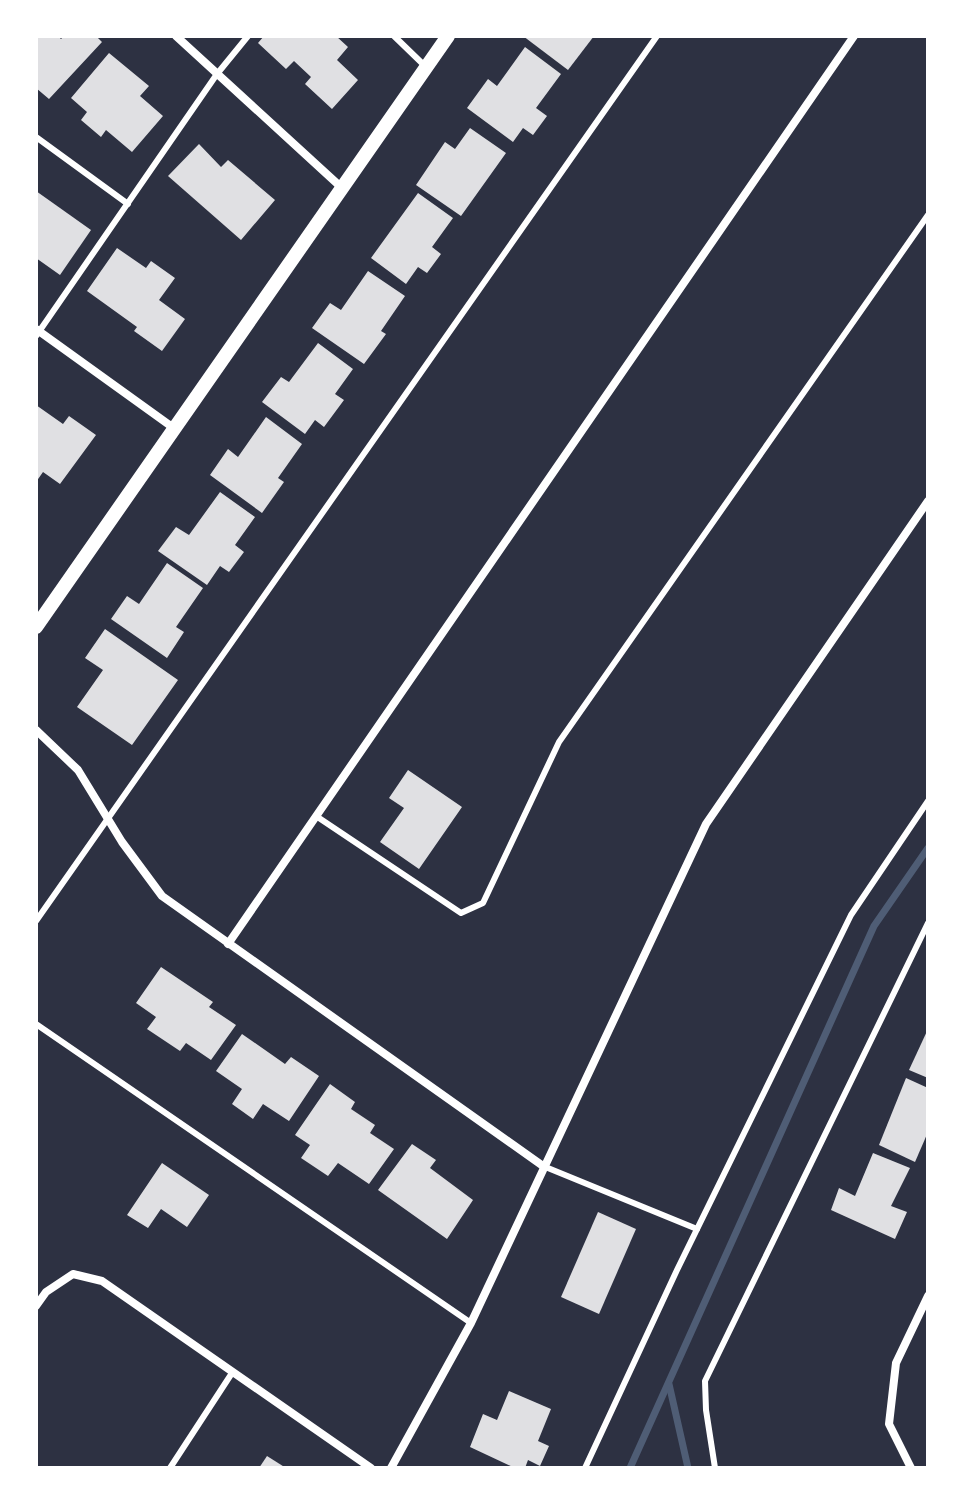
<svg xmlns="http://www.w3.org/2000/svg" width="964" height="1504" font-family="'Titillium Web',sans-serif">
<rect width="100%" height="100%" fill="#2d3142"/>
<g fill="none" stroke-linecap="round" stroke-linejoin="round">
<!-- stream -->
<g stroke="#4f5d75" stroke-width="7">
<path d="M 669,1384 L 688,1468"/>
<path d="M 630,1468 L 874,926 L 928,848"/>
</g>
</g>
<!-- building -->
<g fill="#e0e0e3">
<path d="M 36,36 L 58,36 L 61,39 L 64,36 L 96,36 L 102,42 L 49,99 L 36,88 Z"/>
<path d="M 264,36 L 336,36 L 348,47 L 337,60 L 358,80 L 332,109 L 305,84 L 311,77 L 294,61 L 286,69 L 258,43 Z"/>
<path d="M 523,36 L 594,36 L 568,70 Z"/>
<path d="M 525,47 L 561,74 L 536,108 L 547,116 L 533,135 L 523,128 L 513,142 L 467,108 L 488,79 L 497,86 Z"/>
<path d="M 109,53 L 149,86 L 140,96 L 163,116 L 132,152 L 106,130 L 101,137 L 81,120 L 87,112 L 71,98 Z"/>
<path d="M 470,128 L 506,153 L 461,216 L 416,185 L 445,142 L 455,149 Z"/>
<path d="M 199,144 L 221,167 L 228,160 L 275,200 L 241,240 L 168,176 Z"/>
<path d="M 36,191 L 91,230 L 60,275 L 36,258 Z"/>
<path d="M 418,193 L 453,218 L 432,247 L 441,254 L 427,273 L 418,267 L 406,284 L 371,258 Z"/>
<path d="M 117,248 L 146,268 L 151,261 L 175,278 L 159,300 L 185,319 L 162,351 L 134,331 L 137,327 L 87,291 Z"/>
<path d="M 368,271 L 405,296 L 381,331 L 386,334 L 364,364 L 312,328 L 330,303 L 341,310 Z"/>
<path d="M 318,343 L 353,369 L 335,394 L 344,400 L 324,427 L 315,420 L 305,434 L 262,402 L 281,377 L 289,382 Z"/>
<path d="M 36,405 L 63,424 L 69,416 L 96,435 L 60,484 L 43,472 L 36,482 Z"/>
<path d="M 266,417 L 302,444 L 278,478 L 284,482 L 262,513 L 210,475 L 228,449 L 238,457 Z"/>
<path d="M 220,492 L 255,517 L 235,545 L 244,552 L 229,572 L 220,566 L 207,585 L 158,551 L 176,527 L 189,535 Z"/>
<path d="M 167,563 L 203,588 L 176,627 L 184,632 L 167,658 L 111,619 L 127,596 L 139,604 Z"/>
<path d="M 105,629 L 178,680 L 132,745 L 77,707 L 103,670 L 85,658 Z"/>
<path d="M 408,770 L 462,807 L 419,869 L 380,842 L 404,808 L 389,798 Z"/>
<path d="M 161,967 L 213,1002 L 209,1007 L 236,1025 L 211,1060 L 186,1043 L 180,1051 L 147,1029 L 156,1017 L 136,1003 Z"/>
<path d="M 928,1029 L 928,1078 L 909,1070 Z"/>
<path d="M 242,1034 L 285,1064 L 291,1057 L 319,1076 L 289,1121 L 263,1104 L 253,1119 L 232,1104 L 242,1089 L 216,1071 Z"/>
<path d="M 906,1078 L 928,1088 L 928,1132 L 915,1162 L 879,1145 Z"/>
<path d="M 330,1084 L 355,1102 L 351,1109 L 375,1125 L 370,1133 L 394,1149 L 369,1184 L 338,1163 L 328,1176 L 301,1158 L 310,1145 L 295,1135 Z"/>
<path d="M 412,1144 L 436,1160 L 430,1168 L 473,1200 L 447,1239 L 378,1190 Z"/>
<path d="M 873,1153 L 910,1168 L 891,1206 L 907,1212 L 895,1239 L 831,1210 L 839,1188 L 855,1196 Z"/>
<path d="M 162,1163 L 209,1195 L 187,1227 L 161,1209 L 148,1228 L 127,1215 Z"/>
<path d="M 598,1212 L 636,1229 L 599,1314 L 561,1297 Z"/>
<path d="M 509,1391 L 551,1409 L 538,1441 L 549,1446 L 540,1466 L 528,1460 L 525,1468 L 515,1468 L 470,1447 L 483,1414 L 497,1420 Z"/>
<path d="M 267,1456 L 286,1468 L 259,1468 Z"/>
</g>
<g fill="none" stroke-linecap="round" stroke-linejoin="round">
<!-- service -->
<g stroke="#fff" stroke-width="6">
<path d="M 394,36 L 426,67"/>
<path d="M 36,137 L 128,204"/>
<path d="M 36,336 L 217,74 L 248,36"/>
<path d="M 316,816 L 461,913 L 483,903 L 559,742 L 928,215"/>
<path d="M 36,921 L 657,36"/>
<path d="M 36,1024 L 471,1323"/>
<path d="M 543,1166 L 697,1229"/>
<path d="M 170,1468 L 232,1373"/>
<path d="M 585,1468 L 677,1270 L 851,915 L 928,801"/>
<path d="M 715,1468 L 706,1410 L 705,1381 L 928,923"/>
</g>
<!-- minor -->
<g stroke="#fff" stroke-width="8">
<path d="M 176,36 L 342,188"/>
<path d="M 36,329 L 175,429"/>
<path d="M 36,730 L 78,770 L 122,842 L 162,896 L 543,1166"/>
<path d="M 228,944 L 854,36"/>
<path d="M 36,1306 L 46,1292 L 73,1274 L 102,1281 L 371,1468"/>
<path d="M 391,1468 L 471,1323 L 706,824 L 928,501"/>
<path d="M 911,1468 L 889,1424 L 896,1363 L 928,1296"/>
</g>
<!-- tertiary -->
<path stroke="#fff" stroke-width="14" d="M 36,627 L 448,36"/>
</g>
<!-- border -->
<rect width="964" height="1504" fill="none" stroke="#ffffff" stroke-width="76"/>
</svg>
